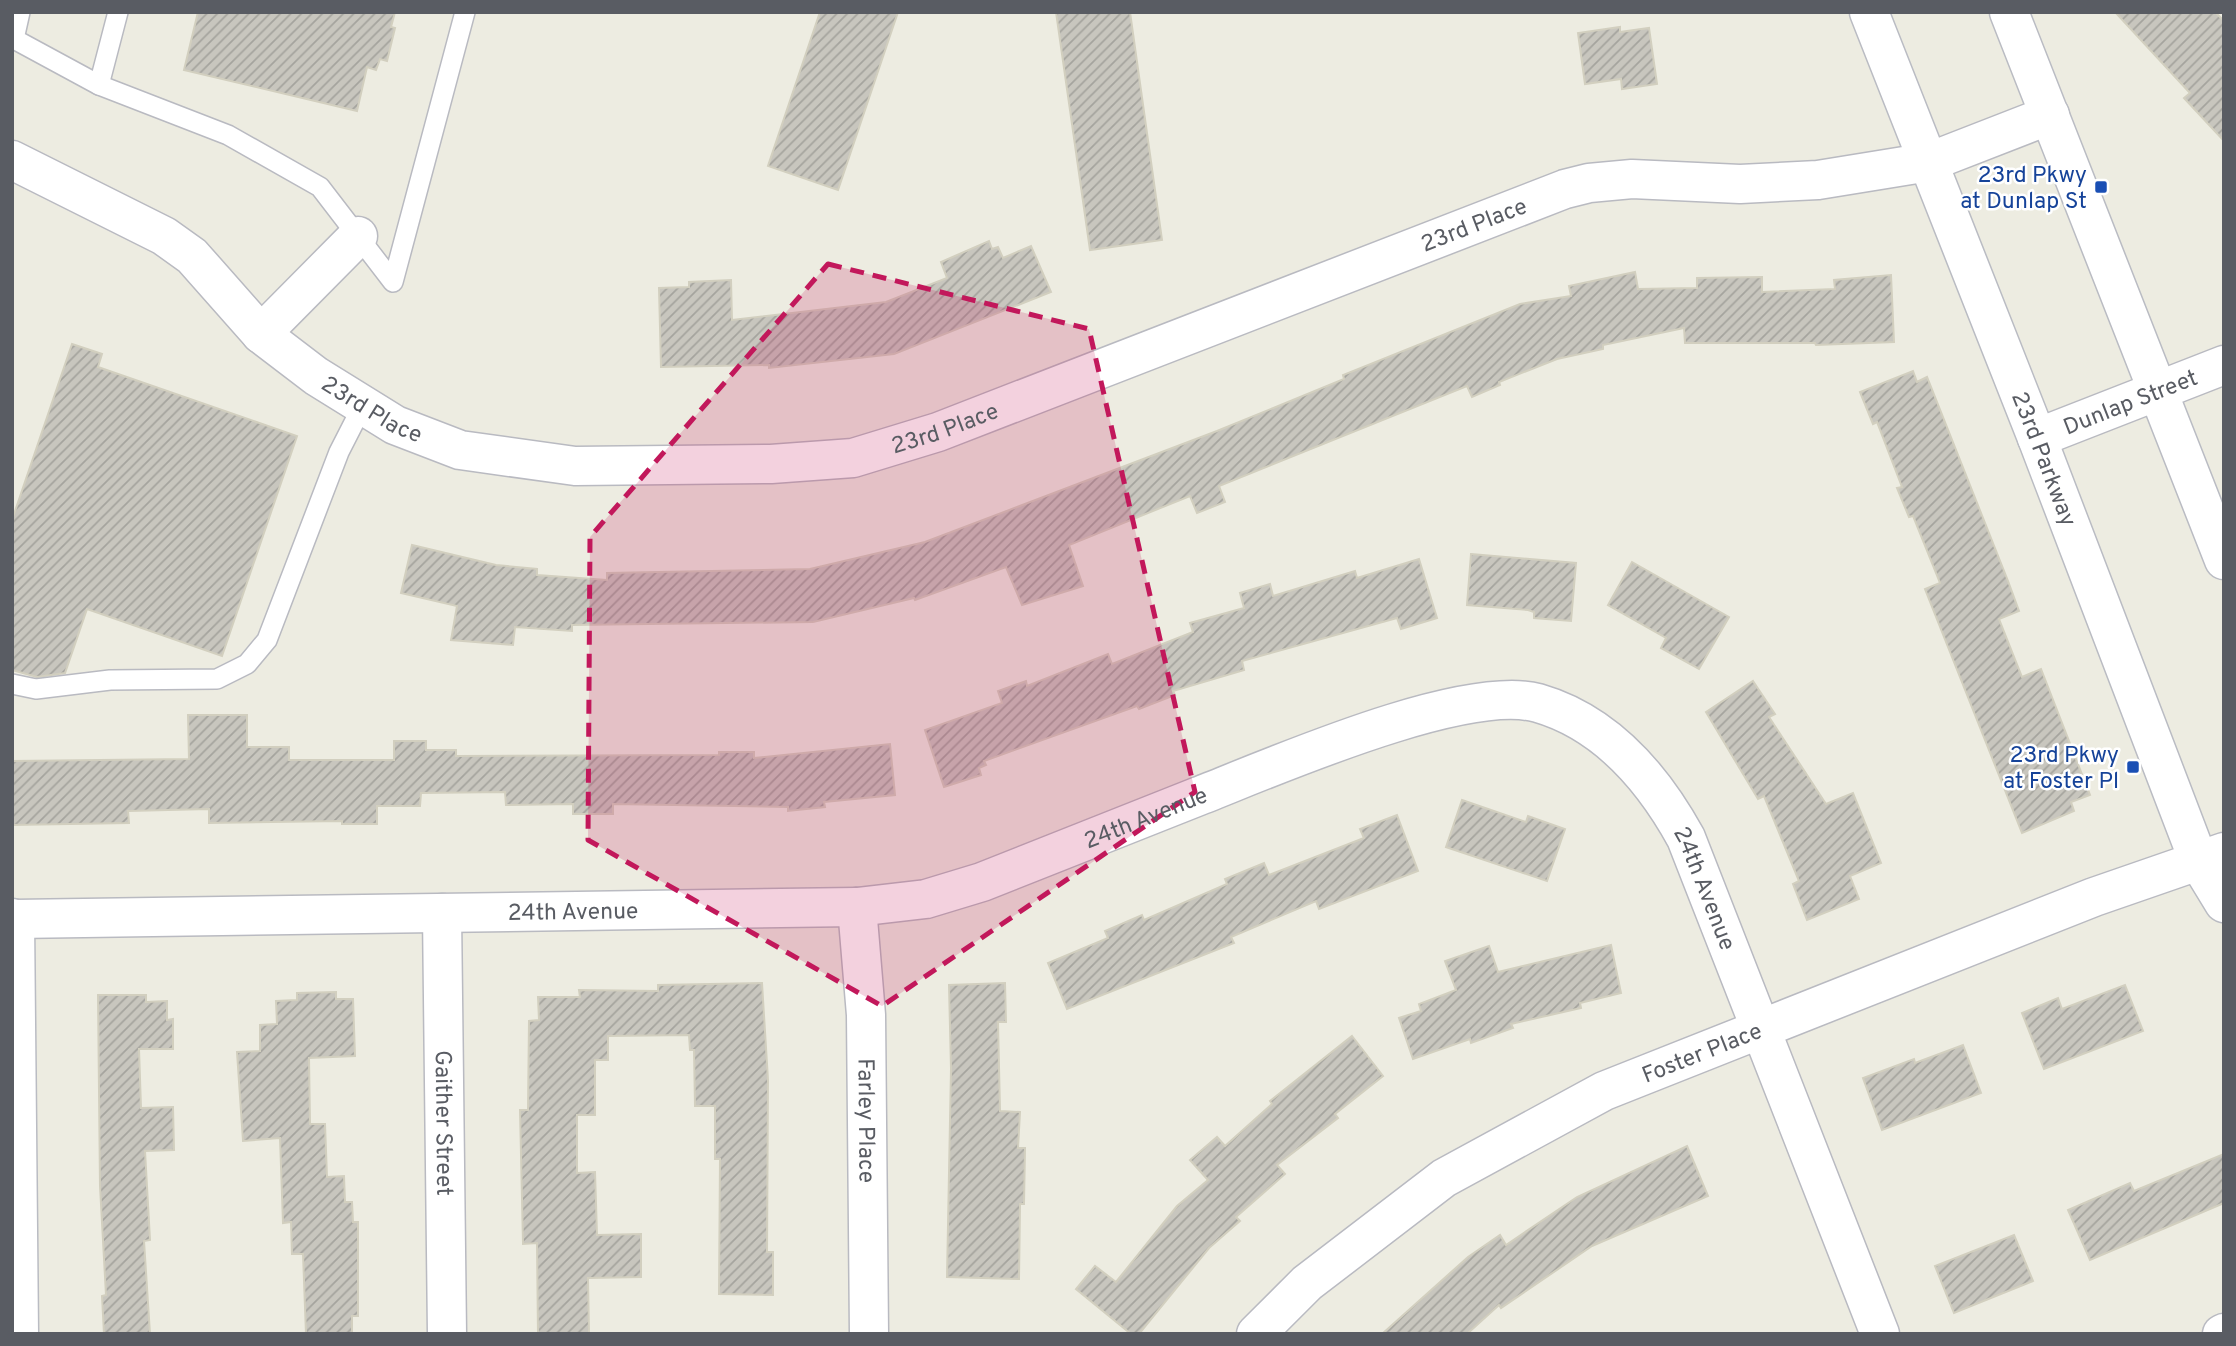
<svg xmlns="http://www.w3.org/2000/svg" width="2236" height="1346" font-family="Overpass,sans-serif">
<defs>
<pattern id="building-hatch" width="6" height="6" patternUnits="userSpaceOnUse" patternTransform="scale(1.75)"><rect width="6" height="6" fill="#c8c6be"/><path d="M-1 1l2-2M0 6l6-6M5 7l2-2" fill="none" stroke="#a5a49e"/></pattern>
</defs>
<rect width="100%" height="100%" fill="#edece1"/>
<!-- building -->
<g fill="url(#building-hatch)" stroke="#d2cfbf" stroke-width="2">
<path d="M 198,12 L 395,12 L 391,27 L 395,28 L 387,61 L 380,59 L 376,70 L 367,67 L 357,111 L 184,70 Z"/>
<path d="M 820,12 L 898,12 L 838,190 L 768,166 Z"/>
<path d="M 1056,12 L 1130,12 L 1162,240 L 1090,250 Z"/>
<path d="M 2115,12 L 2215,12 L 2224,21 L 2224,141 L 2184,98 L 2190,93 Z"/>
<path d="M 1620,27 L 1620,32 L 1649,28 L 1657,84 L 1622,89 L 1621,79 L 1585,84 L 1578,33 Z"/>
<path d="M 989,241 L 992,249 L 998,247 L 1003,258 L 1031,246 L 1051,292 L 894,354 L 769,368 L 769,365 L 661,367 L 659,288 L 689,287 L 689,282 L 731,280 L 732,320 L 886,302 L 947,278 L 941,262 Z"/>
<path d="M 1635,272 L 1638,289 L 1697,288 L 1697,278 L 1762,277 L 1762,292 L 1835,289 L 1834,280 L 1891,275 L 1894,342 L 1816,345 L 1815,343 L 1685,343 L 1684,328 L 1603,345 L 1603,349 L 1557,359 L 1499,382 L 1500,385 L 1472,397 L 1467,386 L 1219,486 L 1225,502 L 1197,513 L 1190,496 L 1069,545 L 1083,586 L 1022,605 L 1006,567 L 915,600 L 914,598 L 813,622 L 572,625 L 572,631 L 515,627 L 513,645 L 451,640 L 457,606 L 401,593 L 412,545 L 496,565 L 537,569 L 537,575 L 607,580 L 607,573 L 810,569 L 925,542 L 1217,431 L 1344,379 L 1343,375 L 1520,304 L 1571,296 L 1569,286 Z"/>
<path d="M 72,344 L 102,354 L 98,367 L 297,436 L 222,656 L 87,609 L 65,673 L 37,677 L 12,670 L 12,520 Z"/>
<path d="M 1913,371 L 1917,382 L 1927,377 L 2008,581 L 2019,611 L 1999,619 L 2022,677 L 2041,669 L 2090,795 L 2071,802 L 2074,811 L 2022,833 L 1925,589 L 1940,583 L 1913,516 L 1909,517 L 1897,488 L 1902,487 L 1877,422 L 1873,424 L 1860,392 Z"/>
<path d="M 1471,554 L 1576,563 L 1571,621 L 1534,618 L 1534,612 L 1528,610 L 1467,605 Z"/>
<path d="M 1419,559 L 1437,618 L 1401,629 L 1397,618 L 1242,661 L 1244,670 L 1173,691 L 1175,695 L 1139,709 L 1137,706 L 984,761 L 986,765 L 979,768 L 981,775 L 944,787 L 925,730 L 1002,703 L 998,691 L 1026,681 L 1027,686 L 1108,654 L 1112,664 L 1193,632 L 1190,623 L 1244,608 L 1240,593 L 1270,584 L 1273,596 L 1355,571 L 1357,578 Z"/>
<path d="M 1632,562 L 1729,617 L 1699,669 L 1661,648 L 1666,638 L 1608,605 Z"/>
<path d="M 1753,681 L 1775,714 L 1769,717 L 1826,804 L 1853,793 L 1881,863 L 1850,876 L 1859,899 L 1807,920 L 1793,884 L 1799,881 L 1764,796 L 1758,799 L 1706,712 Z"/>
<path d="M 188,715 L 247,715 L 247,747 L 289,747 L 289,760 L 394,760 L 394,741 L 426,741 L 426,750 L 456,750 L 456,756 L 719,755 L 719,752 L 754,752 L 754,758 L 890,744 L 895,795 L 824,802 L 825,807 L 788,811 L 788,807 L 613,804 L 613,814 L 573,814 L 573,804 L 506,805 L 505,792 L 421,793 L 420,806 L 377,806 L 377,824 L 342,824 L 342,821 L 209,823 L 209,809 L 128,811 L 129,823 L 12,825 L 12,761 L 189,759 Z"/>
<path d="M 1462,800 L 1526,822 L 1528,816 L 1565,829 L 1547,881 L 1446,847 Z"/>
<path d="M 1397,815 L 1418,871 L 1319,909 L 1316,901 L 1231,937 L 1234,943 L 1067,1009 L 1048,963 L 1108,938 L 1105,931 L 1142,915 L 1144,920 L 1227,884 L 1225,879 L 1264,863 L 1269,875 L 1364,838 L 1360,829 Z"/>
<path d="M 1611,945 L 1621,993 L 1580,1003 L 1581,1008 L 1511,1024 L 1513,1028 L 1471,1043 L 1470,1039 L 1413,1059 L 1399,1018 L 1421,1011 L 1419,1004 L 1456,990 L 1445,961 L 1489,946 L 1498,972 Z"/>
<path d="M 762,983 L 768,1080 L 767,1252 L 773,1252 L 773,1295 L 719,1294 L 720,1159 L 715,1159 L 715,1106 L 695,1106 L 694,1050 L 690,1050 L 689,1035 L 608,1036 L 608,1060 L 595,1060 L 595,1115 L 577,1115 L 577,1173 L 595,1172 L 597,1235 L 641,1234 L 641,1277 L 588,1278 L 589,1334 L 538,1334 L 537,1243 L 523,1244 L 520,1110 L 528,1110 L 529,1021 L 539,1020 L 538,997 L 580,997 L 579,990 L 658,991 L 658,985 Z"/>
<path d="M 1005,983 L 1006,1022 L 998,1022 L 1000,1111 L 1020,1112 L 1018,1148 L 1025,1148 L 1024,1204 L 1020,1204 L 1019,1279 L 947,1277 L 951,1069 L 949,985 Z"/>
<path d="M 2125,985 L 2143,1031 L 2044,1069 L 2022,1013 L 2058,998 L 2062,1009 Z"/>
<path d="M 336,992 L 336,999 L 353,999 L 355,1056 L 309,1058 L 310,1124 L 325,1124 L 327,1177 L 344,1176 L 345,1202 L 352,1202 L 353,1222 L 358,1222 L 358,1316 L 352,1316 L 352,1334 L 306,1334 L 303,1254 L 292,1254 L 291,1222 L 283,1223 L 280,1138 L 243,1141 L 237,1052 L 260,1051 L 260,1025 L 277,1024 L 276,1001 L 297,1000 L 297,993 Z"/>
<path d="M 98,995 L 146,995 L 146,1002 L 167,1001 L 167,1020 L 173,1019 L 173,1049 L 139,1049 L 141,1108 L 173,1107 L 174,1150 L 145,1151 L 150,1240 L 144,1241 L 150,1334 L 104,1334 L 102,1296 L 106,1295 L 100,1186 Z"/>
<path d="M 1352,1036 L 1383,1076 L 1335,1114 L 1338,1118 L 1277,1165 L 1285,1174 L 1236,1217 L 1240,1221 L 1209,1248 L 1139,1334 L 1131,1334 L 1076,1289 L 1095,1266 L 1116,1282 L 1177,1206 L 1208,1180 L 1190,1160 L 1217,1137 L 1225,1146 L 1272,1104 L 1270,1101 Z"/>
<path d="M 1963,1045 L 1981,1093 L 1882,1130 L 1863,1078 L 1914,1059 L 1915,1063 Z"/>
<path d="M 1687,1146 L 1708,1196 L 1592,1246 L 1501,1308 L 1499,1305 L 1467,1334 L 1382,1334 L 1468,1257 L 1500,1235 L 1506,1245 L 1577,1197 Z"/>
<path d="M 2224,1154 L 2224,1203 L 2090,1260 L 2068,1210 L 2130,1183 L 2134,1191 Z"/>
<path d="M 2014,1235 L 2033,1281 L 1954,1313 L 1935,1266 Z"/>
</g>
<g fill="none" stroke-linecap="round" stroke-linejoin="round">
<!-- lane casing -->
<g stroke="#b9bac1" stroke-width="22">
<g id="lane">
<path d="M 20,12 L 14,39 L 99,85 L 118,12"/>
<path d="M 99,85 L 228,135 L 320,187 L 393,282 L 465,12"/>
<path d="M 12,684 L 36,689 L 110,680 L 217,679 L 247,664 L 267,640 L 339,452 L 363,405"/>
</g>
</g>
<!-- street casing -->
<g stroke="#b9bac1" stroke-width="41">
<g id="street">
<path id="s1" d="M 12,160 L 164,236 L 192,256 L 261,334 L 316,376 L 395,425 L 460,450 L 575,466 L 771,464 L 853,458 L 938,432 L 1565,189 L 1589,183 L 1632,179 L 1740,184 L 1818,180 L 1929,162 L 2050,115"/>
<path d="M 261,334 L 358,236"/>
<path id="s2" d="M 2037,438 L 2224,365"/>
<path id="s3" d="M 857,907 L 866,1015 L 869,1334"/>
<path id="s4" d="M 442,913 L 447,1334"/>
<path id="s5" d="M 15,919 L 857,907 L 926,899 L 982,882 C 1054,853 1127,825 1199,796 C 1273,767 1464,683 1538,703 C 1607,723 1653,778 1686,838 L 1880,1334"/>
<path id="s6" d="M 1256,1334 L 1307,1283 L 1444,1178 L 1604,1091 L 2094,897 L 2224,852"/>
<path d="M 2222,1334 L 2224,1333"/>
</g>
</g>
<!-- secondary casing -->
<g stroke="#babcc3" stroke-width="41">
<g id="secondary">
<path id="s7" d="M 1869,12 L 2037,438 L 2199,862 L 2224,903"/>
<path d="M 2009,12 L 2224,560"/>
<path d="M 12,918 L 15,919 L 19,1334"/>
</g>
</g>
<!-- lane -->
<use href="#lane" stroke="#fff" stroke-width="19"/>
<!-- street -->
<use href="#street" stroke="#fff" stroke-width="38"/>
<!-- secondary -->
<use href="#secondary" stroke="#fff" stroke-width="38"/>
</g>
<!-- marked area -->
<path fill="#c2185b" fill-opacity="0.2" stroke="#c2185b" stroke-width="5" stroke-dasharray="14 9" stroke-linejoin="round" d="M 828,264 L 1089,329 L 1195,792 L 882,1006 L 588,840 L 590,537 Z"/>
<!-- markers -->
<g fill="#1a4fb4" stroke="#fff" stroke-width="2.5">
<rect x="2094" y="180" width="14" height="14" rx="3.5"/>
<rect x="2126" y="760" width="14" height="14" rx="3.5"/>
</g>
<g text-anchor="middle" stroke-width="5" stroke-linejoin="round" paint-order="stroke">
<!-- transit labels -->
<g font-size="23" fill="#164399" stroke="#fff" text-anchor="end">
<text x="2087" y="182">23rd Pkwy<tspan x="2087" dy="26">at Dunlap St</tspan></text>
<text x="2119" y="762">23rd Pkwy<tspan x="2119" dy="26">at Foster Pl</tspan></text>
</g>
<!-- street labels -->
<g font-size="23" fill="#595c63" stroke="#fff">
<text dy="8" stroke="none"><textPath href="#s1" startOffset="1598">23rd Place</textPath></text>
<text dy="8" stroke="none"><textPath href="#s2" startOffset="100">Dunlap Street</textPath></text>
<text dy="8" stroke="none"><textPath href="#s1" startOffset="443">23rd Place</textPath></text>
<text dy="8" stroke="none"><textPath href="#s1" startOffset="1031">23rd Place</textPath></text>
<text dy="8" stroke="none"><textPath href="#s7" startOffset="480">23rd Parkway</textPath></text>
<text dy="8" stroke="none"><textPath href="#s5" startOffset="1146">24th Avenue</textPath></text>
<text dy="8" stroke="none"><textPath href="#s5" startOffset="1818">24th Avenue</textPath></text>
<text dy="8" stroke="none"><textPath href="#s5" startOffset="558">24th Avenue</textPath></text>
<text dy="8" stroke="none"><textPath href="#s6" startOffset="532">Foster Place</textPath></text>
<text dy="8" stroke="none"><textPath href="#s3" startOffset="214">Farley Place</textPath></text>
<text dy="8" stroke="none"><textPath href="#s4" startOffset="210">Gaither Street</textPath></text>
</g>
</g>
<!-- border -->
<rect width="2236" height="1346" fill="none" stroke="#595c63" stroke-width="28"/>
</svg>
